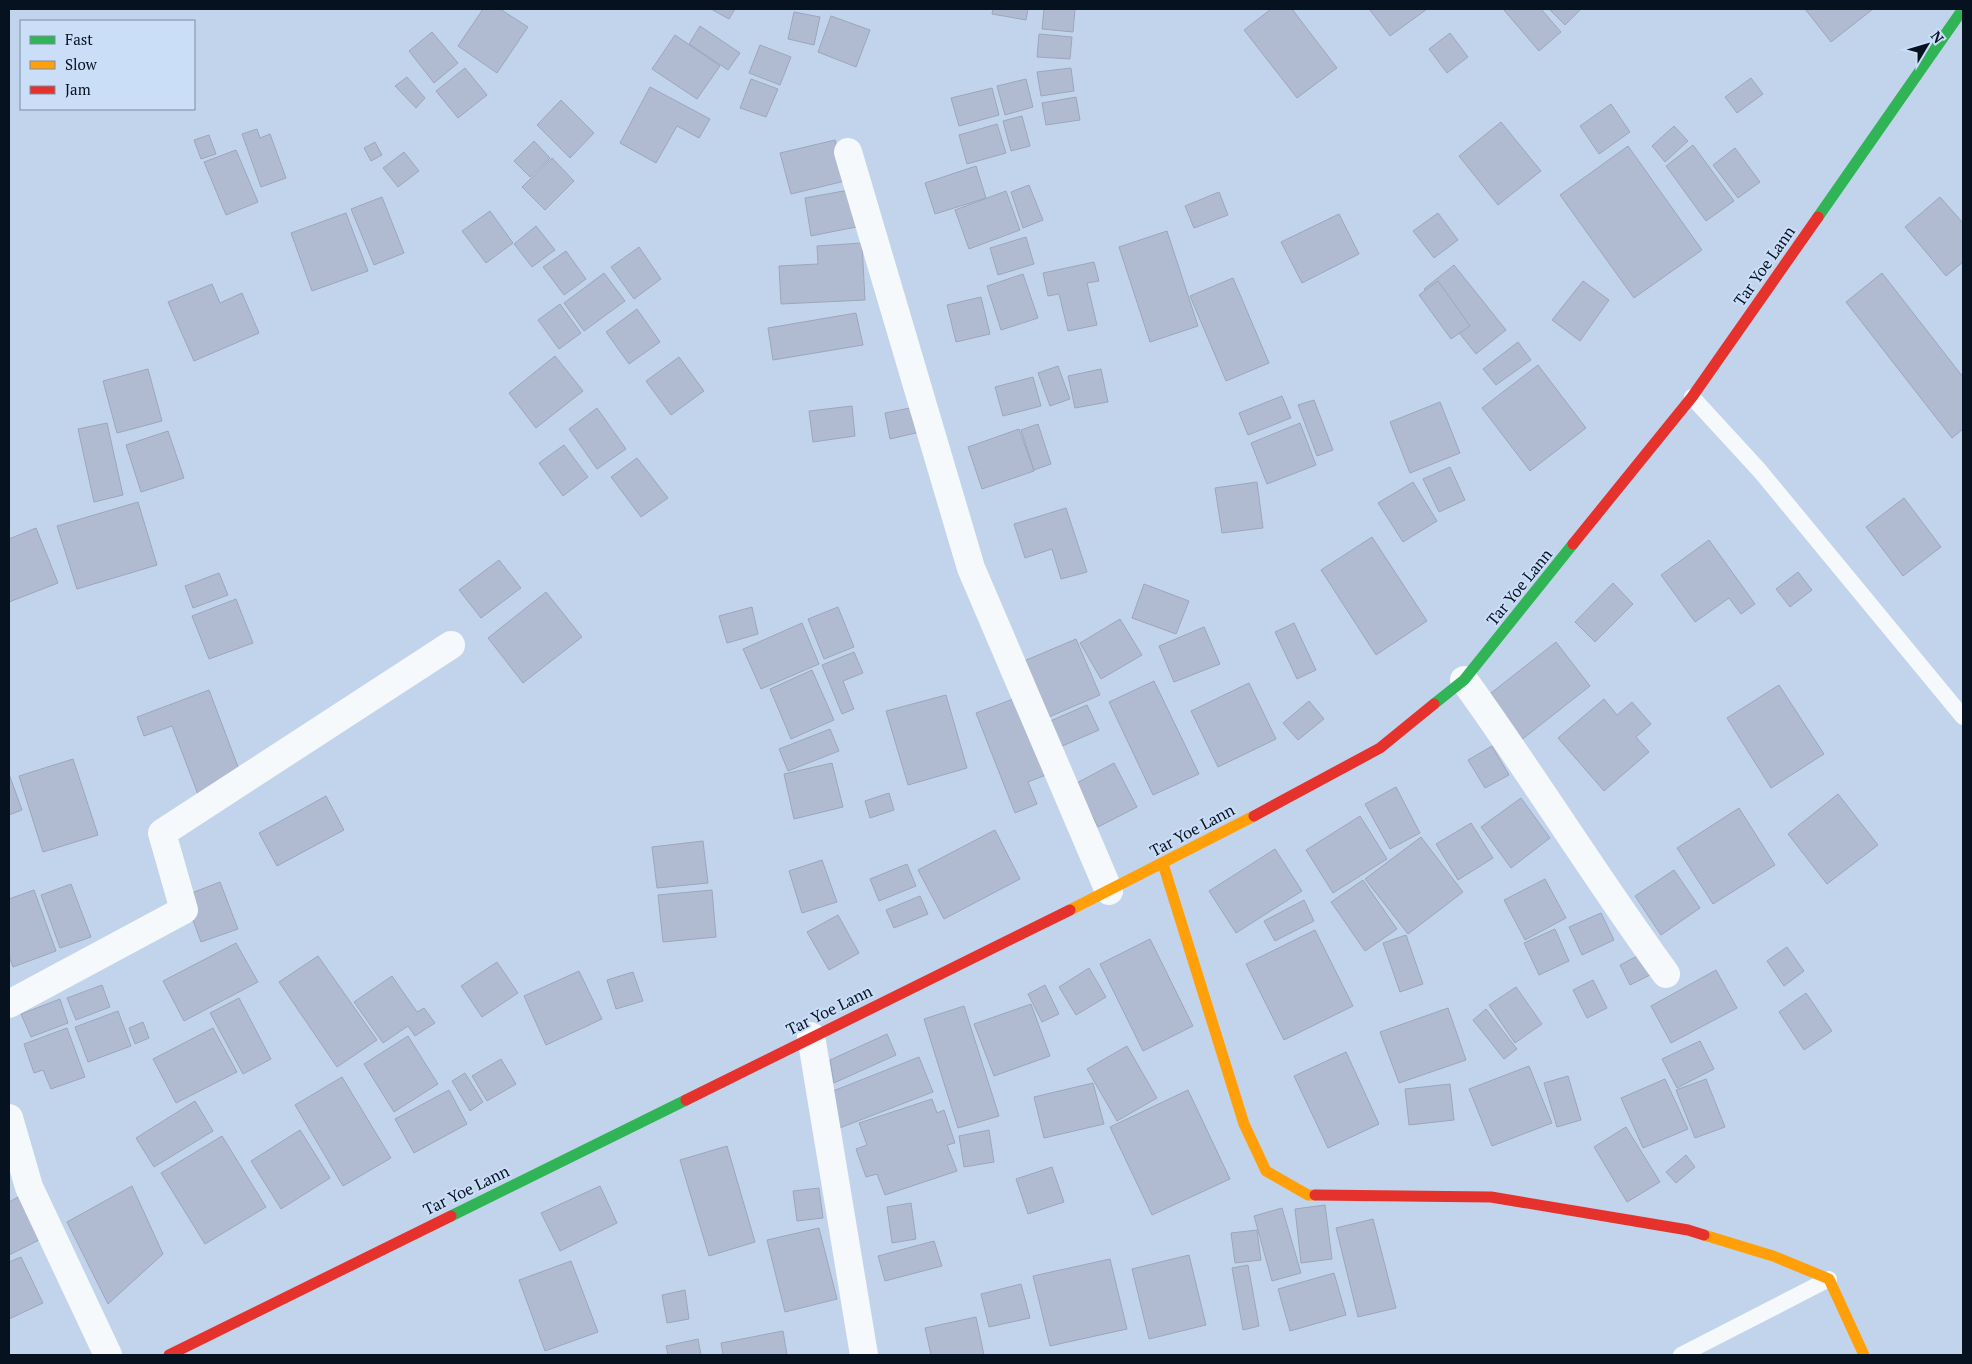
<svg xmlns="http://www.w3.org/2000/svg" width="1972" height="1364" font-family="'PT Serif',serif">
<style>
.building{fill:#b0bbd2;stroke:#9da6ba}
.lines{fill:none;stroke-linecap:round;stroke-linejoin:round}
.lane{stroke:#f6f9fc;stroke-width:16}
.street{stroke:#f6f9fc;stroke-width:28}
.fast{stroke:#30b455;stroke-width:11}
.slow{stroke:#ff9f0a;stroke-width:11}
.jam{stroke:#e5322d;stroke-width:11}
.labels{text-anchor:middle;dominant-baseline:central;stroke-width:4;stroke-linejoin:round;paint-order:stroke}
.street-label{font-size:16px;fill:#071220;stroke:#cadef8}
</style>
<rect width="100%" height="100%" fill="#c2d4ec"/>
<g class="building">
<path d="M483,9h17l28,18 -31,46 -39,-27z"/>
<path d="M711,9h24l-6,10z"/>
<path d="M993,9h35l-2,11 -34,-6z"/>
<path d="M1044,9h31l-2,23 -31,-3z"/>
<path d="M1271,9h21l45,59 -40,30 -53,-68z"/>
<path d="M1369,9h58l-37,27z"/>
<path d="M1503,9h38l20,23 -22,19z"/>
<path d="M1549,9h32l-16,16z"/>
<path d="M1805,9h68l-42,33z"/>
<path d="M794,12l26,5 -6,28 -26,-6z"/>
<path d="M831,16l39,14 -14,37 -38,-15z"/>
<path d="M700,26l40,27 -12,17 -39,-26z"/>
<path d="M432,32l26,31 -24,20 -25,-32z"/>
<path d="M1450,33l18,24 -21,16 -18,-24z"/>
<path d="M1039,34l33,3 -2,22 -33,-2z"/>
<path d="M675,35l45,31 -23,33 -45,-30z"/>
<path d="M760,45l31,12 -11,28 -31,-12z"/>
<path d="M465,68l22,27 -29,23 -22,-27z"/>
<path d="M1071,68l3,23 -33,5 -4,-24z"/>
<path d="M407,77l18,21 -9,10 -21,-22z"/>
<path d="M1751,78l12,16 -26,19 -12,-16z"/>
<path d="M751,79l27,10 -12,28 -26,-9z"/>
<path d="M1026,79l7,28 -28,8 -8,-29z"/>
<path d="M650,87l60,32 -11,19 -22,-12 -21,37 -36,-20z"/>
<path d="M992,88l7,27 -40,11 -8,-28z"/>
<path d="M1076,97l4,23 -34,5 -4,-22z"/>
<path d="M561,100l33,33 -24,25 -33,-33z"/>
<path d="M1611,104l19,28 -31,22 -19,-28z"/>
<path d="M1022,116l8,30 -19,5 -8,-30z"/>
<path d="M1501,122l40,49 -43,34 -39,-49z"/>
<path d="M997,124l9,29 -39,11 -8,-29z"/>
<path d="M1674,126l14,15 -23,21 -13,-16z"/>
<path d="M257,129l3,9 10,-4 16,44 -25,9 -19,-53z"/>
<path d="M209,135l7,19 -15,5 -7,-19z"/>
<path d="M835,140l10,41 -54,13 -11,-41z"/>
<path d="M534,141l16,17 -20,19 -16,-16z"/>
<path d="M375,142l7,13 -11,6 -7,-13z"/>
<path d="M1693,145l41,56 -28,20 -40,-55z"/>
<path d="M1628,146l74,104 -68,48 -74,-103z"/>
<path d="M1735,148l25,34 -22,16 -25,-33z"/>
<path d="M236,150l22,52 -32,13 -22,-53z"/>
<path d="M404,152l15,19 -21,16 -15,-19z"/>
<path d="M552,158l22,23 -29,29 -23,-23z"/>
<path d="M976,166l10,32 -51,16 -10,-31z"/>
<path d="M1029,185l14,35 -20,8 -12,-36z"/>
<path d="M849,190l7,37 -45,9 -6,-38z"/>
<path d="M1006,191l14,39 -51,19 -14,-39z"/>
<path d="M1219,192l9,23 -34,13 -9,-22z"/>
<path d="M382,197l22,56 -30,12 -23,-56z"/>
<path d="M1940,197l23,26v39l-17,14 -41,-49z"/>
<path d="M490,211l23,32 -27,20 -24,-32z"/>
<path d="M346,213l22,58 -56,20 -21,-58z"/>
<path d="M1438,213l20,27 -24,18 -21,-27z"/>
<path d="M1339,214l20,40 -57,29 -21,-41z"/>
<path d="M536,226l19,24 -23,17 -18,-23z"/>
<path d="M1167,231l31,95 -48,16 -31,-95z"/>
<path d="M1026,237l8,27 -36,11 -8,-27z"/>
<path d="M862,243l3,57 -84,4 -2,-38 39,-2 -1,-18z"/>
<path d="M639,247l22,32 -27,20 -23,-32z"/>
<path d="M566,251l20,28 -22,16 -21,-28z"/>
<path d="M1094,262l5,19 -12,2 10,42 -29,6 -9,-37 -11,2 -5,-23z"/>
<path d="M1454,265l52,65 -30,24 -52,-65z"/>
<path d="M604,273l21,28 -41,30 -20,-28z"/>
<path d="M1882,273l81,104v52l-11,9 -106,-136z"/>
<path d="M1023,274l15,44 -37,12 -14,-44z"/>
<path d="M1233,278l36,85 -43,18 -36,-85z"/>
<path d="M1438,281l32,45 -19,13 -32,-44z"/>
<path d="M1583,281l26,19 -29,41 -28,-21z"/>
<path d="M212,284l8,19 22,-10 17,40 -65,28 -26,-59z"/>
<path d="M981,297l9,37 -34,8 -9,-37z"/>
<path d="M560,304l21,29 -22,16 -21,-29z"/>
<path d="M637,309l23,33 -31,22 -23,-32z"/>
<path d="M856,313l7,32 -90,15 -5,-32z"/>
<path d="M1518,342l13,18 -35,25 -13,-16z"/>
<path d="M555,356l28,35 -47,37 -27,-35z"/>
<path d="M679,357l25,34 -33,24 -25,-34z"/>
<path d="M1538,365l48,63 -56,43 -48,-63z"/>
<path d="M1058,366l12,33 -20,7 -12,-33z"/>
<path d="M148,369l14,52 -45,12 -14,-52z"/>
<path d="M1101,369l7,33 -33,6 -7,-32z"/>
<path d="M1033,377l8,29 -38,10 -8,-29z"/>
<path d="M1282,396l9,22 -43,17 -9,-22z"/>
<path d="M1314,400l19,50 -16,6 -19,-51z"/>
<path d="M1440,402l20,51 -50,20 -20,-51z"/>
<path d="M852,406l3,30 -42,6 -4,-31z"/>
<path d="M915,407l5,25 -30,7 -5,-26z"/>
<path d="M597,408l29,41 -29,20 -28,-40z"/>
<path d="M107,423l16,72 -29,7 -16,-73z"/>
<path d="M1300,423l16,42 -49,19 -16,-41z"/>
<path d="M1038,424l13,40 -17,6 -13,-40z"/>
<path d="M1019,429l15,42 -52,18 -14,-42z"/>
<path d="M168,431l16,47 -43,14 -15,-47z"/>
<path d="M564,445l24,32 -25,19 -24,-33z"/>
<path d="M637,458l31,40 -27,19 -30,-40z"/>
<path d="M1450,467l15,33 -26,12 -16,-33z"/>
<path d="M1257,482l6,46 -41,5 -7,-45z"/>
<path d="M1413,482l24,39 -34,21 -25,-39z"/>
<path d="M1904,498l37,49 -38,29 -37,-49z"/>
<path d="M138,502l19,63 -80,24 -20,-63z"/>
<path d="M1066,508l21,64 -26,7 -9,-30 -27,9 -11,-34z"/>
<path d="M36,528l22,55 -49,19v-63z"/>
<path d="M1372,537l55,84 -51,34 -55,-85z"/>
<path d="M1709,540l46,64 -14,10 -12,-16 -34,24 -34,-47z"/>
<path d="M499,560l22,28 -40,30 -22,-28z"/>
<path d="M1798,572l14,18 -22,17 -14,-18z"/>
<path d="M219,573l9,22 -35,13 -8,-22z"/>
<path d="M1613,583l20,21 -38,38 -20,-20z"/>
<path d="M1144,584l45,17 -13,33 -44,-16z"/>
<path d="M546,592l36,45 -59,46 -35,-45z"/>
<path d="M236,599l17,44 -44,16 -17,-43z"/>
<path d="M752,607l6,27 -31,9 -8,-27z"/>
<path d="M838,607l16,40 -30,12 -16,-40z"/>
<path d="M1120,619l22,36 -41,24 -21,-36z"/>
<path d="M802,623l17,41 -58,25 -18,-40z"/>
<path d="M1294,623l22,47 -19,9 -22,-47z"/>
<path d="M1204,627l16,37 -46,18 -15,-36z"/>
<path d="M1076,639l24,56 -51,22 -25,-56z"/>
<path d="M1556,642l34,44 -70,55 -34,-44z"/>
<path d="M854,652l9,21 -20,8 11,28 -12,5 -20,-49z"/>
<path d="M812,670l22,50 -43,19 -21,-50z"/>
<path d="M1154,681l45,93 -46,21 -44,-93z"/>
<path d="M1249,683l27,56 -58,28 -27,-56z"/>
<path d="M1779,685l45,69 -53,34 -44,-70z"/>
<path d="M209,690l34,90 -44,17 -27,-71 -28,10 -7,-19z"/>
<path d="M946,695l21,73 -59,17 -22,-74z"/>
<path d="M1021,696l30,77 -23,9 9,22 -22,9 -39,-100z"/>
<path d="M1604,699l13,16 15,-13 19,22 -15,13 13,15 -45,39 -46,-53z"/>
<path d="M1309,701l15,18 -26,21 -15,-17z"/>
<path d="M1087,705l12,25 -39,17 -12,-25z"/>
<path d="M830,729l9,22 -51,20 -9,-22z"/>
<path d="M1492,746l17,29 -24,13 -17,-28z"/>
<path d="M73,759l25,76 -55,17 -24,-76z"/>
<path d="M832,763l11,44 -49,12 -10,-45z"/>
<path d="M1114,763l23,44 -39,20 -23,-43z"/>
<path d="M9,774l13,36 -13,5z"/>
<path d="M1396,787l24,46 -30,16 -25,-45z"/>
<path d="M889,793l5,17 -24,8 -5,-17z"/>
<path d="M1838,794l40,51 -51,39 -39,-50z"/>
<path d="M326,796l18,34 -67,36 -18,-33z"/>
<path d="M1521,798l29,40 -39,30 -30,-41z"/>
<path d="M1739,808l36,57 -62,39 -36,-56z"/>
<path d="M1360,816l27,43 -54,34 -27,-43z"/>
<path d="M1471,823l22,35 -35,22 -22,-36z"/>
<path d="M995,830l25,49 -76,40 -26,-49z"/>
<path d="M1421,837l42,55 -55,42 -43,-55z"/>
<path d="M703,841l5,42 -51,5 -5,-41z"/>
<path d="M1275,849l27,42 -66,42 -27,-42z"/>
<path d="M822,860l15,42 -35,11 -13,-42z"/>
<path d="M907,864l9,22 -37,15 -9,-22z"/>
<path d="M1674,870l26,38 -39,27 -26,-39z"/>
<path d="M1545,879l21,39 -41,22 -21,-40z"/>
<path d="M1363,880l34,49 -32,22 -34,-49z"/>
<path d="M220,882l18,47 -37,13 -17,-46z"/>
<path d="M71,884l20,53 -31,11 -19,-53z"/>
<path d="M34,890l22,61 -43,16 -4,-11v-57z"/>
<path d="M712,890l4,47 -53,5 -5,-47z"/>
<path d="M920,896l8,18 -34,14 -8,-18z"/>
<path d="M1304,900l10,21 -39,20 -11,-20z"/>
<path d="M1601,913l13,27 -32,15 -13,-28z"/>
<path d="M838,915l21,38 -30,17 -22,-38z"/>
<path d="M1555,929l14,32 -30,14 -15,-32z"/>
<path d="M1315,930l38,76 -69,34 -38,-76z"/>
<path d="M1406,935l17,49 -23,8 -17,-49z"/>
<path d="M1150,939l43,87 -50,25 -43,-87z"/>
<path d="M236,943l22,39 -74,39 -21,-40z"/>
<path d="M1787,947l17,24 -20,15 -17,-25z"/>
<path d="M1643,953l11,20 -24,12 -10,-20z"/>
<path d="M318,956l59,84 -40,27 -58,-85z"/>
<path d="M497,962l21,31 -36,24 -21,-31z"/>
<path d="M1089,968l17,29 -30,18 -17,-28z"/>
<path d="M1716,970l21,38 -66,35 -20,-37z"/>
<path d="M579,971l23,48 -56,26 -22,-49z"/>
<path d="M633,972l10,29 -27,8 -9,-29z"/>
<path d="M392,976l25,36 7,-4 11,15 -20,13 -7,-10 -25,17 -29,-41z"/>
<path d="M1593,980l14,28 -20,10 -14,-28z"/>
<path d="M102,985l8,22 -34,13 -9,-22z"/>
<path d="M1045,985l14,29 -17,8 -14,-28z"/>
<path d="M1516,987l26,37 -27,19 -26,-38z"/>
<path d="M1806,993l26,38 -28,19 -25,-38z"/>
<path d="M239,998l32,61 -28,15 -33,-61z"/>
<path d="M60,999l8,24 -37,14 -10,-23z"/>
<path d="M1031,1004l19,52 -56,20 -20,-52z"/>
<path d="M964,1006l35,110 -41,12 -34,-109z"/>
<path d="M1448,1008l18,52 -67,23 -19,-51z"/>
<path d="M1486,1009l31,40 -13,10 -31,-39z"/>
<path d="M118,1011l13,35 -43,16 -13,-35z"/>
<path d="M143,1022l6,16 -14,6 -6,-16z"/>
<path d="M67,1028l18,49 -34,12 -8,-19 -9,3 -10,-29z"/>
<path d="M213,1028l24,44 -61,31 -23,-44z"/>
<path d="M887,1034l9,21 -62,28 -4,-23z"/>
<path d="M408,1036l30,48 -44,28 -30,-48z"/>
<path d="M1700,1041l14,28 -37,19 -15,-29z"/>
<path d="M1127,1046l30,52 -40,23 -30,-52z"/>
<path d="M1346,1052l33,72 -51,24 -34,-72z"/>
<path d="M919,1057l14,35 -96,37 -14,-34z"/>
<path d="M501,1059l15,25 -29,17 -15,-25z"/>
<path d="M1529,1066l23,57 -60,23 -23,-57z"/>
<path d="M465,1073l18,29 -13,9 -18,-30z"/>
<path d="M1568,1076l13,44 -24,7 -13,-44z"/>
<path d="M342,1077l49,81 -48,28 -48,-81z"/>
<path d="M1665,1079l23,50 -45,19 -22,-50z"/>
<path d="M1706,1079l19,48 -30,11 -19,-48z"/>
<path d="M1093,1083l11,41 -60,14 -10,-41z"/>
<path d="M1450,1084l4,36 -45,5 -4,-36z"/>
<path d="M449,1090l18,34 -53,29 -19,-34z"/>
<path d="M1188,1090l42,89 -78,36 -42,-88z"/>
<path d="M932,1099l5,14 7,-3 11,33 -8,2 10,26 -72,24 -8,-21 -11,3 -10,-28 11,-4 -8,-22z"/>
<path d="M195,1101l18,30 -59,36 -18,-29z"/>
<path d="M1626,1127l34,55 -33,20 -33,-55z"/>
<path d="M300,1130l30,48 -49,31 -30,-48z"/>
<path d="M989,1130l5,32 -30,5 -5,-31z"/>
<path d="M222,1136l44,71 -61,37 -44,-71z"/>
<path d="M727,1146l28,96 -46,14 -29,-96z"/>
<path d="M1686,1155l9,12 -19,16 -10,-11z"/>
<path d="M1052,1167l12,35 -36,12 -12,-35z"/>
<path d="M132,1186l31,68 -55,50 -41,-82z"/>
<path d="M600,1186l17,37 -57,28 -19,-38z"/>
<path d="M819,1188l4,30 -26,3 -4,-30z"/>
<path d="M26,1193l21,43 -38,19v-53z"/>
<path d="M911,1203l5,36 -24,4 -5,-36z"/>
<path d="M1325,1205l7,54 -31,4 -6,-54z"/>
<path d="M1282,1208l19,65 -29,8 -18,-65z"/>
<path d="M1373,1219l23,89 -38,9 -22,-89z"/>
<path d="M819,1228l18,71 -52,13 -18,-72z"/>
<path d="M1257,1230l4,30 -26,3 -4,-30z"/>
<path d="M934,1241l8,25 -57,15 -7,-25z"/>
<path d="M1189,1255l17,70 -57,14 -17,-70z"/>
<path d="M21,1257l22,46 -34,16v-57z"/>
<path d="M1110,1259l17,70 -77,17 -17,-70z"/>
<path d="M571,1261l27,71 -53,19 -26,-71z"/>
<path d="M1248,1265l11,61 -16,4 -11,-62z"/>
<path d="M1334,1273l12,42 -56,16 -12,-42z"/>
<path d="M1021,1284l9,34 -41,9 -8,-33z"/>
<path d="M685,1290l4,29 -22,4 -5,-28z"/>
<path d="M976,1317l8,38h-53l-6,-27z"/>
<path d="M783,1331l4,24h-64l-2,-12z"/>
<path d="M698,1339l3,16h-33l-2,-9z"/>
</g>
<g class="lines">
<g class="lane">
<path d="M1692,397l68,74 203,246"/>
<path d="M1681,1355l148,-76"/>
</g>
<g class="street">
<path d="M848,152l123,416 138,323"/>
<path d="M1464,680c70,97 132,198 202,294"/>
<path d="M9,1004l175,-94 -22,-77 289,-188"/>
<path d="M811,1036l53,319"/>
<path d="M9,1118l20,69 79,168"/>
</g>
<g class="fast">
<path d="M1818,217l145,-208"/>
<path d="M1434,704l30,-24 109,-136"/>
<path d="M451,1216l235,-116"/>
</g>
<g class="slow">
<path d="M1163,864l81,260 22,47 42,24h7"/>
<path d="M1070,910l184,-94"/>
<path d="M1704,1235l69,21 56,23 35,76"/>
</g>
<g class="jam">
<path d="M1573,544l119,-147 126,-180"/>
<path d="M1254,816l126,-68 54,-44"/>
<path d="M686,1100l384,-190"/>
<path d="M1315,1195l176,2 197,33 16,5"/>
<path d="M169,1355l282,-139"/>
</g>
</g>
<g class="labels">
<g class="street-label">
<text transform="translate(1764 266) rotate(-55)">Tar Yoe Lann</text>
<text transform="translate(1519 587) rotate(-51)">Tar Yoe Lann</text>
<text transform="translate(1192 830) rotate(-28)">Tar Yoe Lann</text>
<text transform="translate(829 1010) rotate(-26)">Tar Yoe Lann</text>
<text transform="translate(466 1190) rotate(-26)">Tar Yoe Lann</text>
</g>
</g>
<rect width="1972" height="1364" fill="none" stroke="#071220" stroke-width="20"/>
<rect x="20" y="20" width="175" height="90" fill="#cadef8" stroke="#7c8ca2"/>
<rect x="30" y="36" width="25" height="8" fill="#30b455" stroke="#7c8ca2"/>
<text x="65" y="45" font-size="15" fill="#071220">Fast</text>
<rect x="30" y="61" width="25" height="8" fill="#ff9f0a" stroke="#7c8ca2"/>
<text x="65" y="70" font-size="15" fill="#071220">Slow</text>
<rect x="30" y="86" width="25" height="8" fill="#e5322d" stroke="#7c8ca2"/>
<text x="65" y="95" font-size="15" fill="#071220">Jam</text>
<g transform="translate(1927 45) rotate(52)" stroke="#cadef8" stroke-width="4" paint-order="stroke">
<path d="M0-4L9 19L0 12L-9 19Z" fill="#071220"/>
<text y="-8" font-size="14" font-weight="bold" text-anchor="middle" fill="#071220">N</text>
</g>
</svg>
